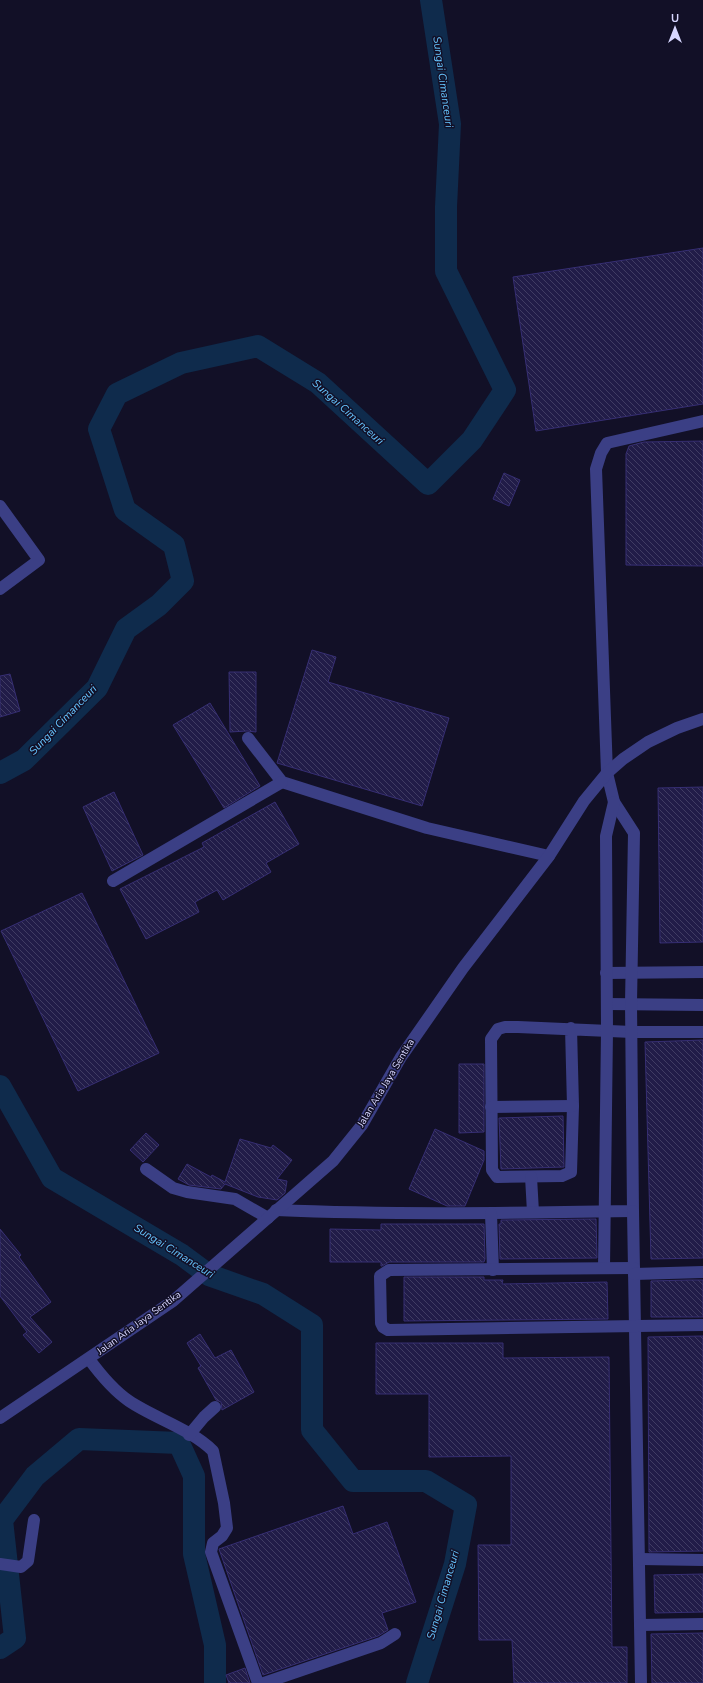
<svg xmlns="http://www.w3.org/2000/svg" width="703" height="1683" font-family="'Nunito Sans',sans-serif">
<style>
.lines{fill:none;stroke-linecap:round;stroke-linejoin:round}
.river{stroke:#0f2b4c;stroke-width:22}
.building{fill:url(#building-back-hatch);stroke:#362e73}
.minor{stroke:#3b3f85;stroke-width:12}
.labels{text-anchor:middle;dominant-baseline:central;stroke-width:3;stroke-linejoin:round;paint-order:stroke}
.street-label{font-size:10px;fill:#d7d6ff;stroke:#121027}
.water-label{font-size:11px;font-style:italic;fill:#65c4fe;stroke:#121027}
</style>
<defs>
<pattern id="building-back-hatch" width="6" height="6" patternUnits="userSpaceOnUse"><rect width="6" height="6" fill="#211c48"/><path d="M-1 5l2 2M0 0l6 6M5-1l2 2" fill="none" stroke="#403c63"/></pattern>
</defs>
<rect width="100%" height="100%" fill="#121027"/>
<g class="lines">
<g class="river">
<path d="M0,773l24,-13 73,-72 29,-59 33,-24 24,-24 -9,-36 -49,-35 -26,-81 18,-35 64,-31 77,-17 60,37 110,101 44,-44 33,-50 -59,-119v-64l4,-83 -19,-124"/>
<path d="M0,1086l52,92 130,77 27,20 54,19 49,31v105l41,51h73l40,24 -11,59 -38,119"/>
<path d="M0,1648l15,-10 -13,-118 33,-44 44,-37 100,4 15,33v78l21,91v38"/>
</g>
</g>
<g class="building">
<path d="M703,248v156l-167,27 -23,-154z"/>
<path d="M703,441v125l-77,-1v-111l3,-8 15,-4z"/>
<path d="M504,473l16,7 -11,26 -16,-7z"/>
<path d="M312,650l24,7 -8,25 121,36 -27,88 -145,-43z"/>
<path d="M229,672h27v60l-9,-1 -17,1z"/>
<path d="M10,674l10,37 -20,6v-41z"/>
<path d="M210,703l50,83 -36,22 -51,-83z"/>
<path d="M703,787v155l-43,1 -2,-155z"/>
<path d="M114,792l29,63 -31,16 -29,-64z"/>
<path d="M275,802l24,42 -33,19 5,9 -48,28 -6,-10 -22,12 4,10 -53,27 -26,-50 84,-42 -2,-4z"/>
<path d="M82,893l77,160 -81,38 -77,-160z"/>
<path d="M703,1040v218l-52,1 -6,-217z"/>
<path d="M459,1064h25v68l-25,1z"/>
<path d="M563,1116l1,51 -63,2 -2,-51z"/>
<path d="M435,1129l49,22v9l-19,46h-18l-38,-17z"/>
<path d="M146,1133l13,12 -16,17 -13,-12z"/>
<path d="M240,1139l31,9 2,-3 19,15 -15,19 10,2 -2,12 -8,7 -19,-3 -33,-13 -4,5 -32,-4 -11,-6 9,-15 24,13 1,-2 13,7z"/>
<path d="M596,1219l1,39 -97,1 -1,-35h2v-4z"/>
<path d="M381,1224h103l1,35 -1,3h-95l-7,4h-1v-4h-51v-33l51,1z"/>
<path d="M0,1229l21,26 -2,2 32,45 -21,15 22,25 -13,11 -16,-18 4,-3 -27,-36z"/>
<path d="M404,1277h80v3h19l-1,4 105,-2 1,37 -204,2z"/>
<path d="M689,1280h14v37h-52v-36z"/>
<path d="M200,1334l15,24 16,-8 23,42 -32,18 -1,-8 -5,-2 -18,-32 3,-2 -14,-23z"/>
<path d="M703,1336v215l-54,1 -1,-215z"/>
<path d="M376,1343h127v15l106,-1 3,290h15v36h-113l-2,-43h-33l-1,-95h33v-89l-82,1v-63h-53z"/>
<path d="M343,1506l10,28 34,-12 29,80 -34,11 6,17 -10,6 -115,39 -44,-126z"/>
<path d="M703,1574v38l-48,1 -1,-38z"/>
<path d="M703,1633v50h-51l-1,-49z"/>
<path d="M245,1668l5,15h-21l-3,-8z"/>
</g>
<g class="lines">
<g class="minor">
<path d="M0,506l39,54 -39,29"/>
<path d="M248,738l34,44 145,46 122,28"/>
<path d="M113,881l169,-99"/>
<path d="M606,973l97,-1"/>
<path d="M607,1004l96,1"/>
<path d="M571,1028l2,78 -2,66 -9,4 -65,1 -5,-7 -1,-131 7,-10 7,-2h13l114,5h71"/>
<path d="M491,1107l82,-1"/>
<path d="M146,1169l27,19 14,4 48,7 33,19"/>
<path d="M531,1177l2,35"/>
<path d="M276,1210c119,5 238,3 357,1l-2,-208 3,-170 -20,-31 -7,-29 -11,-304 5,-16 6,-10 96,-22"/>
<path d="M633,1211l8,472"/>
<path d="M491,1214l2,56"/>
<path d="M604,1268l3,-237 -1,-195 8,-34"/>
<path d="M634,1268l-245,2 -9,6 1,47 2,4 5,3 315,-5"/>
<path d="M634,1274l69,-2"/>
<path d="M89,1359c11,15 24,31 40,42 25,17 62,28 84,50l11,52 3,25 -5,8 -9,7 -2,9 47,131"/>
<path d="M0,1418l173,-117 160,-140 29,-36 39,-68 62,-89 86,-112 35,-55 23,-28 16,-14 25,-17 29,-14 26,-9"/>
<path d="M189,1435l15,-18 11,-10"/>
<path d="M640,1559l63,1"/>
<path d="M0,1564l21,3 7,-6 6,-41"/>
<path d="M640,1625l63,-1"/>
<path d="M264,1683l117,-40 14,-9"/>
</g>
</g>
<g class="labels">
<g class="street-label">
<text transform="translate(386 1083) rotate(-59)">Jalan Aria Jaya Sentika</text>
<text transform="translate(139 1323) rotate(-36)">Jalan Aria Jaya Sentika</text>
</g>
<g class="water-label">
<text transform="translate(443 82) rotate(82)">Sungai Cimanceuri</text>
<text transform="translate(348 412) rotate(42)">Sungai Cimanceuri</text>
<text transform="translate(63 720) rotate(-46)">Sungai Cimanceuri</text>
<text transform="translate(174 1251) rotate(32)">Sungai Cimanceuri</text>
<text transform="translate(443 1595) rotate(-74)">Sungai Cimanceuri</text>
</g>
</g>
<g transform="translate(675 28)" stroke="#121027" stroke-width="3" paint-order="stroke">
<path d="M0-3L7 15L0 10L-7 15Z" fill="#d7d6ff"/>
<text y="-6" font-size="11" font-weight="bold" text-anchor="middle" fill="#d7d6ff">U</text>
</g>
</svg>
